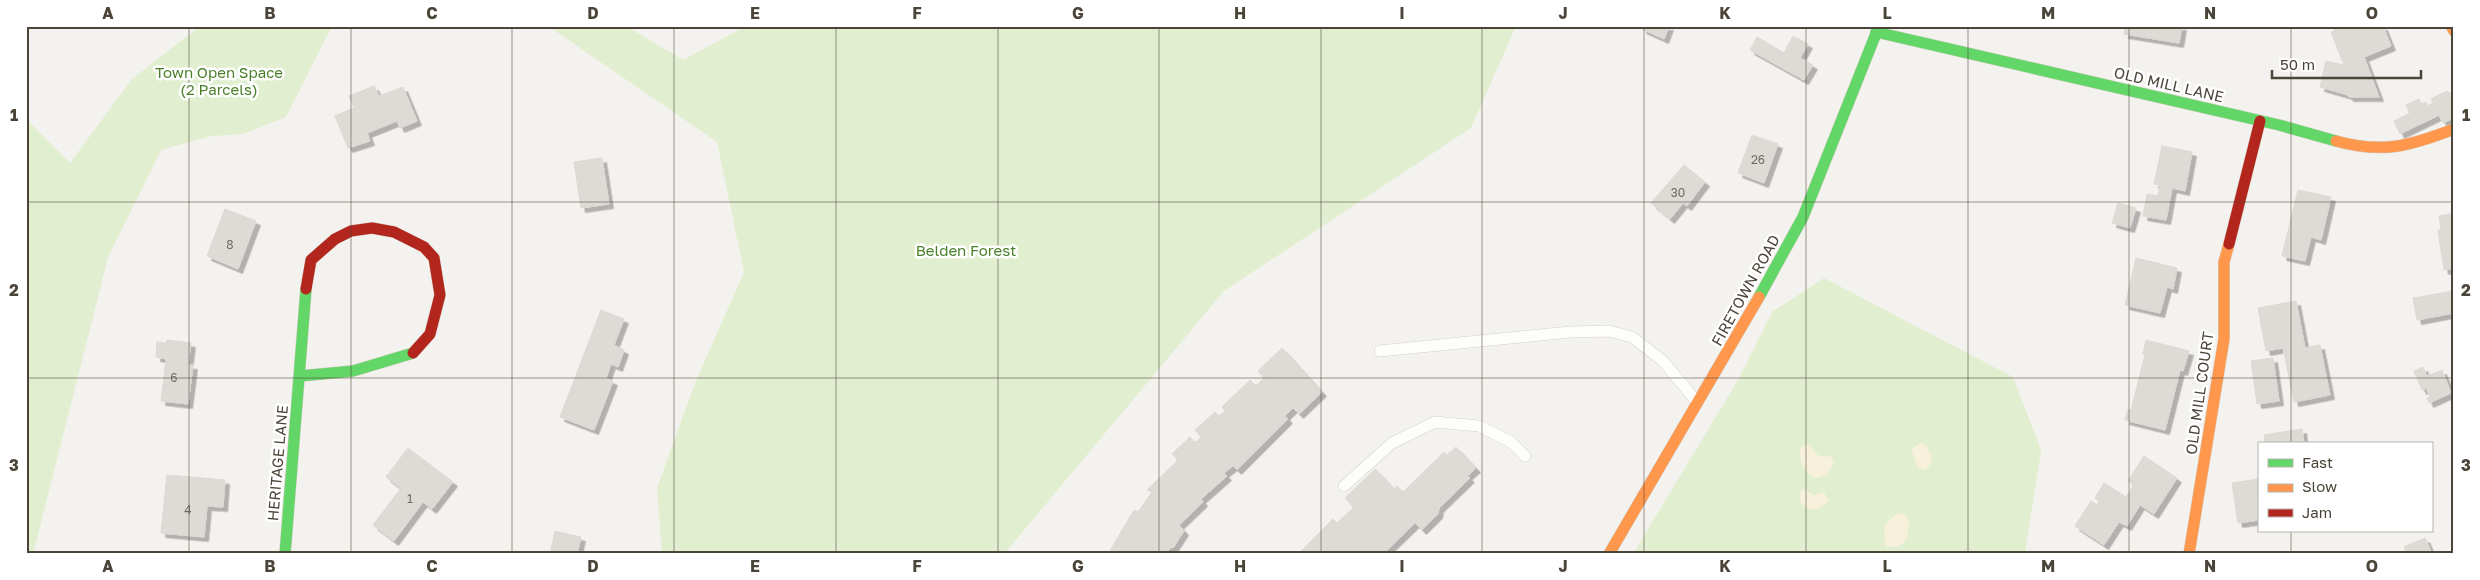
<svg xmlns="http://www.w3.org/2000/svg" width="2480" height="580" font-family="'Golos Text',sans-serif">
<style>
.green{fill:#e1eecf}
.sand{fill:#f7f0da}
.building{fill:#dedbd6;stroke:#dcd9d4;filter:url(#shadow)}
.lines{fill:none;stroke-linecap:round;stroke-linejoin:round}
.lane-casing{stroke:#d2d0cb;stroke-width:12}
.fast-casing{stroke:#d3cfc5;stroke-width:12}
.slow-casing{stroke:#d3cfc5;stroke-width:12}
.jam-casing{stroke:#d3cfc5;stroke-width:12}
.lane{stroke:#fdfdfc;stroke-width:11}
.fast{stroke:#63d668;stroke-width:11}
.slow{stroke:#ff974d;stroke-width:11}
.jam{stroke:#b3261e;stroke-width:11}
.grid{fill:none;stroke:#4b4439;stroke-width:1;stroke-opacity:0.55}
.labels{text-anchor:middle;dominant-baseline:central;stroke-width:5;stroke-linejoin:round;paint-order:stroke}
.number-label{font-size:12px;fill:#706a61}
.park-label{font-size:15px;fill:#4a7f2a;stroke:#fff}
.street-label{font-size:15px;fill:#4b4439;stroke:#fff}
.neatline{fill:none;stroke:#4b4439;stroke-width:2}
.grid-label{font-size:16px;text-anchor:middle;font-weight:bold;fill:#4b4439}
</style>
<defs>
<filter id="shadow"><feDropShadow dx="4.5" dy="4.5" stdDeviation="0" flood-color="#0004"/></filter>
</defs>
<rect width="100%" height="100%" fill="#f4f2ee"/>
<g class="green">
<path d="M200,26h132l-46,91 -43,17 -31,2 -51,14 -53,107 -74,294 -8,1v-433l44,44 62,-84z"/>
<path d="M548,26h78l57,34 63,-34h770l-45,102 -247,163 -220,263h-342l-5,-66 38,-105 49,-111 -27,-130z"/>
<path d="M1824,278l189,99 28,73 -16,104h-392l105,-174 34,-68z"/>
</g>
<g class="sand">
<path d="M1920,443l6,2 6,13 -3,9 -6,3 -6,-4 -6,-17z"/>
<path d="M1807,444c13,9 6,14 24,12l3,6c-4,10 -8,15 -20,16 -10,-7 -17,-19 -13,-31z"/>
<path d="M1804,489l10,6 10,-3 5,9 -14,9c-11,-2 -16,-5 -15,-17z"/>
<path d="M1903,513l6,7c0,15 -3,31 -23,26 -4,-17 -2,-29 17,-33z"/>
</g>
<g class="building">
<path d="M1643,26h26l-5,13 -22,-10z"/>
<path d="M2125,26h57l-3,17 -55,-9z"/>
<path d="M2333,26h50l8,20 -27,11 15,40h-30l-1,-2 -28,-8 6,-26 18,4 -13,-33 4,-1z"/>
<path d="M1793,36l15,8 -8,14 13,7 -9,15 -54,-30 7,-13 27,16z"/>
<path d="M374,86l5,10 24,-9 14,34 -17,7 -3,-7 -30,12 3,8 -22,7 -13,-32 19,-8 -5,-12z"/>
<path d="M2447,91l7,5v22l-11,5 -4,-8 -39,19 -6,-13 16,-8 -4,-8 13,-6 2,5 5,-2 2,4 5,-3 -2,-4z"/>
<path d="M1752,135l26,9 -14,39 -26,-10z"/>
<path d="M2162,146l30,6 -7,39 -13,-3 -6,32 -23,-4 4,-22 11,2 2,-11 -6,-1z"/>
<path d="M602,158l7,46 -28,4 -7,-46z"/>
<path d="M1684,165l21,17 -18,24 -4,-3 -13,16 -19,-16z"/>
<path d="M2298,190l33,7 -10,43 -10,-3 -6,24 -23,-5z"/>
<path d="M2118,203l18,5 -6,20 -18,-5z"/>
<path d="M225,209l31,12 -18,48 -31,-13z"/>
<path d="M2449,214h5v54l-10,2 -6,-40h3l-2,-14z"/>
<path d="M2136,258l41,10 -4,21 -6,-2 -7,26 -35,-8z"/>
<path d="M2454,291v22l-37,7 -4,-22z"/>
<path d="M2296,301l9,47 15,-3 10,50 -36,7 -11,-54 -17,3 -8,-43z"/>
<path d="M601,310l23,9 -10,26 10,5 -6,17 -7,-3 -5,14 7,3 -19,49 -34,-13z"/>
<path d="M167,340l24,3 -3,22h5l-5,39 -27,-3 5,-42 -10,-2 1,-15 9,1z"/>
<path d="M2146,340l43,11 -6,20 -3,-1 -15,60 -40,-10 3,-11 3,1 14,-55 -2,-1z"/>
<path d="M1282,348l40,44 -23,22 -6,-6 -8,8 3,3 -51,51 -4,-4 -9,7 3,3 -26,23 2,3 -24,23 5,6 -11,17 -2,-1 -5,7h-58l26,-44 4,2 14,-20 -5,-2 31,-30 -6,-6 18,-17 5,6 6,-6 -6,-7 20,-18 4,4 6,-5 -3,-4 28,-27 6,6 8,-8 -6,-7z"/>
<path d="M2273,358l6,43 -22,3 -6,-43z"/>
<path d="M2423,367l4,9 15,-6 9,23 -22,10 -2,-5 3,-1 -4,-9 -4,2 -8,-19z"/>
<path d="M2302,429l2,15h-39l-1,-9z"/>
<path d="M1456,447l20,21 -9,8 3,2 -31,30 -1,6 -16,16 -7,-7 -32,31h-79l-3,-3 32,-32 4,4 17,-16 -9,-9 30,-29 19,20 3,-3 6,6 41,-40 3,3z"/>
<path d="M408,448l45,34 -21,27 -9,-7 -29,39 -21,-16 28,-37 -15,-11z"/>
<path d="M2144,456l33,22 -23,36 -14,-9 -13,21 -8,-4 -15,23 -29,-19 16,-25 6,4 2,-4 -4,-3 9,-15 22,14 8,-12 -6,-4z"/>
<path d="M167,475l58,5 -2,27 -16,-1 -3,31 -43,-4z"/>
<path d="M2258,479l1,41 -21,3 -6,-40z"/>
<path d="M555,531l26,6 -4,17h-27z"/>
<path d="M2425,538l7,16h-25l-3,-7z"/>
</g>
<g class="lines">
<g class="lane-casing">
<g id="lane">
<path d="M1380,351l190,-19 39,-1 23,6 31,24 34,41"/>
<path d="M1344,486l48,-43 43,-21 44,4 32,16 14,14"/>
</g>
</g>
<g class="fast-casing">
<g id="fast">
<path d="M1876,32l403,93 57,16"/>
<path d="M1759,297l44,-80 76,-191"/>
<path d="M300,376l53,-5 60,-18"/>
<path d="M285,554l21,-265"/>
</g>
</g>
<g class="slow-casing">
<g id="slow">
<path d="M2451,26l3,5"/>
<path d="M2336,141c47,13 74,5 118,-12"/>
<path d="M1609,554l150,-257"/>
<path d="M2189,554l35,-215v-77l5,-18"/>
</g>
</g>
<g class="jam-casing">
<g id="jam">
<path d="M2229,244l31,-123"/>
<path d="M306,289l5,-29 24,-21 16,-8 21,-3 22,4 30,15 10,11 6,37 -10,39 -17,19"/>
</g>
</g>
<use href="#lane" class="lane"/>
<use href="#fast" class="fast"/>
<use href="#slow" class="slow"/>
<use href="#jam" class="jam"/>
</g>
<path class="grid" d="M189,26v528M351,26v528M512,26v528M674,26v528M836,26v528M998,26v528M1159,26v528M1321,26v528M1482,26v528M1644,26v528M1806,26v528M1968,26v528M2129,26v528M2291,26v418M26,202h2428M26,378h2428M2291,531v23"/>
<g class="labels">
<g class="number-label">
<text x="1758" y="159">26</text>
<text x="1678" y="192">30</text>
<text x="230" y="244">8</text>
<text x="174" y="377">6</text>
<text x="410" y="498">1</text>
<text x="188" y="509">4</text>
</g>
<g class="park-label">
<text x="219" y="72">Town Open Space<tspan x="219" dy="17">(2 Parcels)</tspan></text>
<text x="966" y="250">Belden Forest</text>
</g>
<g class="street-label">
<text transform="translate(2169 84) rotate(13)">OLD MILL LANE</text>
<text transform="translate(1745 290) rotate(-61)">FIRETOWN ROAD</text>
<text transform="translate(2199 393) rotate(-82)">OLD MILL COURT</text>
<text transform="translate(277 463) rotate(-85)">HERITAGE LANE</text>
</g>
</g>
<rect width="2480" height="580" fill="none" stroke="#ffffff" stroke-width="55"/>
<rect x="2258" y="442" width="175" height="90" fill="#ffffff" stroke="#b7b4b0"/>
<rect x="2268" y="459" width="25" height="8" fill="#63d668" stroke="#b7b4b0"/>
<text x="2302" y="468" font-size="15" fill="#4b4439">Fast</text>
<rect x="2268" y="484" width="25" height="8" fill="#ff974d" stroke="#b7b4b0"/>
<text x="2302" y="492" font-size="15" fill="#4b4439">Slow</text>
<rect x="2268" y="509" width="25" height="8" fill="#b3261e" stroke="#b7b4b0"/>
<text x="2302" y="518" font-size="15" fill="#4b4439">Jam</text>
<path d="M2272 70v8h149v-8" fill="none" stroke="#4b4439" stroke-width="2.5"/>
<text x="2280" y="70" font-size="15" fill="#4b4439" stroke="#ffffff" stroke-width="4" paint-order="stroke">50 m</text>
<rect x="28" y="28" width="2424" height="524" class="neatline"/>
<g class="grid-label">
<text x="108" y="19">A</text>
<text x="270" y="19">B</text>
<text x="432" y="19">C</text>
<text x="593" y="19">D</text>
<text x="755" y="19">E</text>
<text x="917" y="19">F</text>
<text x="1078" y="19">G</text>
<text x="1240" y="19">H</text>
<text x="1402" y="19">I</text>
<text x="1563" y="19">J</text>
<text x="1725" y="19">K</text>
<text x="1887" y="19">L</text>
<text x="2048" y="19">M</text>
<text x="2210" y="19">N</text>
<text x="2372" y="19">O</text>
<text x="14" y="121">1</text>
<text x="2466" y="121">1</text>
<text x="14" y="296">2</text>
<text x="2466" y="296">2</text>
<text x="14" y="471">3</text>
<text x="2466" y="471">3</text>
<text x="108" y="572">A</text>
<text x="270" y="572">B</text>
<text x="432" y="572">C</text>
<text x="593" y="572">D</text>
<text x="755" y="572">E</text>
<text x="917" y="572">F</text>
<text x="1078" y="572">G</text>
<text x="1240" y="572">H</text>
<text x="1402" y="572">I</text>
<text x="1563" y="572">J</text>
<text x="1725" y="572">K</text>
<text x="1887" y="572">L</text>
<text x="2048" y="572">M</text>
<text x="2210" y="572">N</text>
<text x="2372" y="572">O</text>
</g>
</svg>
